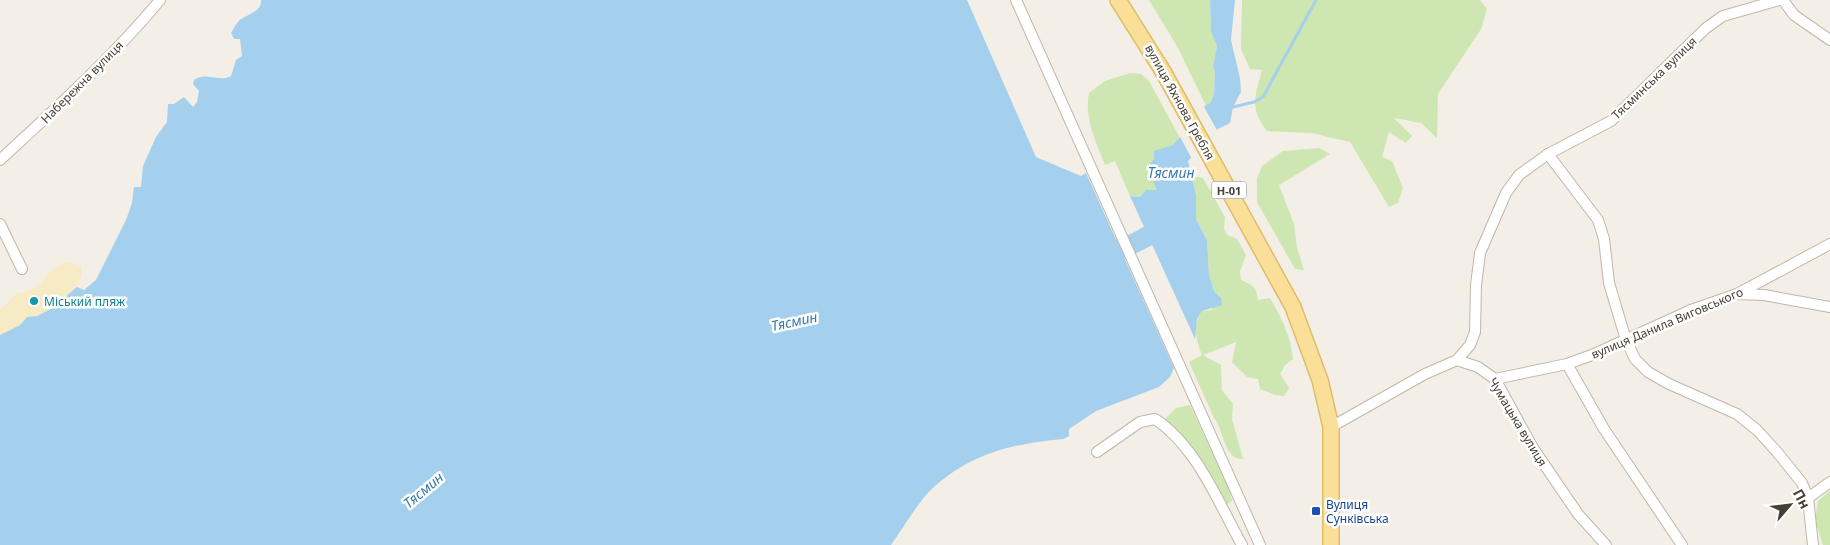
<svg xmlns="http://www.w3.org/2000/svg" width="1830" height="545" font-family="'Noto Sans',sans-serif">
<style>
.green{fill:#cee6b1}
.sand{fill:#f6ebc4}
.water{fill:#a5d0ed}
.pier{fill:#f3efe7}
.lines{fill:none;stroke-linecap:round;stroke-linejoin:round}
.stream{stroke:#a5d0ed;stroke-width:3}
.river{stroke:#a5d0ed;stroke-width:20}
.street-casing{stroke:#beb7aa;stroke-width:12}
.primary-casing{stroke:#dfbc68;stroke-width:18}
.street{stroke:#fff;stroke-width:10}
.primary{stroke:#fadf98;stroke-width:15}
.culture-dot{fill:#0f9aa8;stroke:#fff;stroke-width:2}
.transit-dot{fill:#1a4fb4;stroke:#fff;stroke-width:2}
.labels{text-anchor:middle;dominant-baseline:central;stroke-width:5;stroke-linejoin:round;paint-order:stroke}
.shield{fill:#fff;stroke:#7d7972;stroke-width:1}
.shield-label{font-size:11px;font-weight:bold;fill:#454036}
.street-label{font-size:12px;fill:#454036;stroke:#fff}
.culture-label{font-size:12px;fill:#0d838f;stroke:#fff;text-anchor:start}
.transit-label{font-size:12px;fill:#164399;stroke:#fff;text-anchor:start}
.water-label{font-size:14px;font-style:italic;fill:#3379ad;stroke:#fff}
</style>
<rect width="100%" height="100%" fill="#f3efe7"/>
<g class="green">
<path d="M1149,0h61l1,32 6,14 -4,20 2,6 -1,23 -4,8 -4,3 -28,-58z"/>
<path d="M1242,0h238l7,9 -6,20 -43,65 -1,44 -16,-15 -27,-5 18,18 -6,7 -17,-11 -7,25 10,4 11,27 -5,15 -9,4 -39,-65 -39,-9 -44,-2c-18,-23 -12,-34 -5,-61l-12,-1 -9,-20z"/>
<path d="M1130,73l11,1 8,7 31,57 -7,8 -10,3 -6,41 -17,7 -10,-1 -15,-35 -10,4c-9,-23 -21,-48 -16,-72l16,-12z"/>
<path d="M1319,148l11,6 -51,31 15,39 3,24 7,22 -9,-1 -38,-67v-23l5,-13 21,-15z"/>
<path d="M1191,176l12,2 22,39 -1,12 3,6 10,4 9,16 -6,16 1,9c12,5 16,8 17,20l12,-2c11,19 21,38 23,61l-8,6 -5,9 9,14 -5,8 -9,-1 -15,-6 -2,-10 -11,-2 -15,-15 4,-20 -33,13 18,10 1,25 11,14 -1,15 11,40c-20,0 -18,-27 -29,-41l-25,-56 13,-7c-6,-15 -10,-29 0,-44l9,-1 10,-12 -7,-7 -5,-16 -2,-35 -11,-21v-24z"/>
<path d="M1190,405l39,84 3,12 -6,4 -42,-68 -19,-18 11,-11z"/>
<path d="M1830,491v54h-7l-8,-25 3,-19z"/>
</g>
<path class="sand" d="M68,262l13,4 1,9 -5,12 -26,22 -14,7 -10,1 -7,8 -20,10v-25l17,-17c29,-2 26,-25 51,-31z"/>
<g class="water">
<path d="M261,0h706l69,157 45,19 5,-3 88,195 -4,9 -11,10 -63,24 -27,18v7l-6,3c-50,5 -89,13 -128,47 -16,14 -31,41 -44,59h-891v-210l20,-10 7,-8 10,-1 14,-7 26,-22 7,3 12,-10 30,-60 6,-17 2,-16h7l2,-21 13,-29 11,-15 1,-18h6l10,-7 9,10 4,-5 2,-11 -6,-7 1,-4c12,-9 26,3 37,-4l5,-16 6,-4 -2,-17h-6l-3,-6c3,-5 6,-11 10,-14 8,-5 21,-8 20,-19z"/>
<path d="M1210,0h25l-4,40 9,38 1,14 -8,15 -3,16 -12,6 -30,32 8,34v24l11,21 2,35 5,16 7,7 1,7 -20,6 -5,8 -2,20 -65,-143 10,1 6,-7h11l-10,-22 7,-9v-8l19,-6 30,-32 -1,-5 8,-5 4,-8 1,-23 -2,-6 4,-20 -6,-14z"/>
</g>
<path class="pier" d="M1203,105l15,27 -26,27 -13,-24 22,-22 -1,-5z"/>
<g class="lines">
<path class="stream" d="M1229,108l25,-6 9,-5 53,-97"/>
<path class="river" d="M1105,253c22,-5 48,-17 65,-33"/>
<g class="street-casing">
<g id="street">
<path d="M1016,0l244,545"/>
<path d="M1783,0l11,15 36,25"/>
<path d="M1548,154l50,66 6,19 5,44 17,57 9,19 13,13 21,12 68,30 20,16 20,22 25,31 6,15 5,47"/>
<path d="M0,160c55,-51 112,-102 160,-160"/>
<path d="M0,224l22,45"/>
<path d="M1737,294l27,1 66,12"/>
<path d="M1457,360l21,7 17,12 38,69 45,66 28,31"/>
<path d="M1567,364l37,65 78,116"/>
<path d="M1495,379l72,-15 25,-9 99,-45 46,-16 93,-50"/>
<path d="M1331,427l94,-53 32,-14 13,-15 5,-13 1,-47 4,-32 26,-60 13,-18 29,-21 63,-33 95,-93 17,-12 56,-16"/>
<path d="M1097,452l43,-30 15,-3c42,28 63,83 87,126"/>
<path d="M1808,498l22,-16"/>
</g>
</g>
<g class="primary-casing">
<path id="primary" d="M1118,0l46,73 129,234 27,73 11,47v118"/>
</g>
<use href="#street" class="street"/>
<use href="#primary" class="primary"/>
</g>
<circle class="culture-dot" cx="34" cy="301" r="5"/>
<rect class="transit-dot" x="1311" y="506" width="10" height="10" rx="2.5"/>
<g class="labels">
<rect class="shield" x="1211.5" y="181.5" width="35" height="17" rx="4"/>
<g class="shield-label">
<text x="1229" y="190">Н-01</text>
</g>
<g class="street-label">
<text transform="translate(1654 78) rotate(-44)">Тясминська вулиця</text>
<text transform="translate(82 82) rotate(-45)">Набережна вулиця</text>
<text transform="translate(1180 102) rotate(61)">вулиця Яхнова Гребля</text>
<text transform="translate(1667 323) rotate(-23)">вулиця Данила Виговського</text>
<text transform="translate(1518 422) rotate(59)">Чумацька вулиця</text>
</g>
<g class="culture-label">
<text x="44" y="301">Міський пляж</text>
</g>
<g class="transit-label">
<text x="1326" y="504">Вулиця<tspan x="1326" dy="14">Сунківська</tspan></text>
</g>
<g class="water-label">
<text x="1171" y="172">Тясмин</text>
<text transform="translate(794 321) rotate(-12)">Тясмин</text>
<text transform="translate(423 490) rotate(-40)">Тясмин</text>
</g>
</g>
<g transform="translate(1790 505) rotate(62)" stroke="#ffffff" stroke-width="4" paint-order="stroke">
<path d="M0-4L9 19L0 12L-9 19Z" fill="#454036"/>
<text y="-8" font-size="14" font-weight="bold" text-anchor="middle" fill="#454036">Пн</text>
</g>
</svg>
